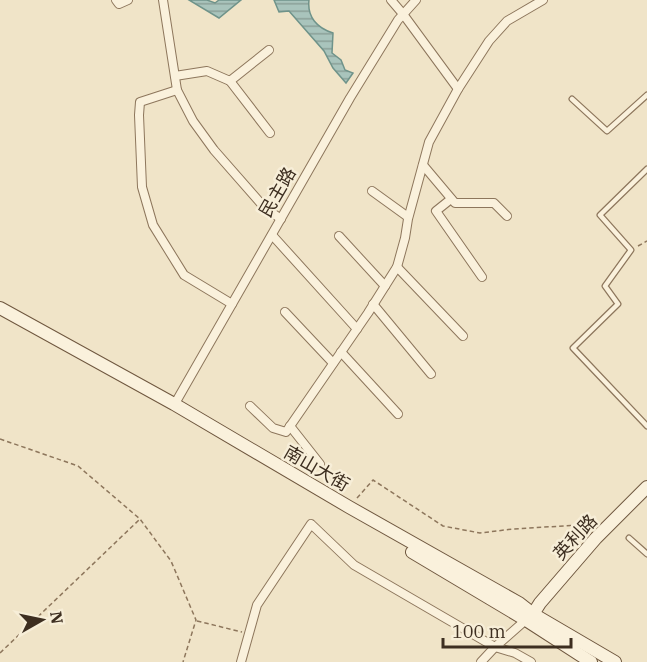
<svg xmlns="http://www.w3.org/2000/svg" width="647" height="662" font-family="'IBM Plex Serif','Noto Sans SC',serif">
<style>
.water{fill:url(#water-rules);stroke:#6f938a;stroke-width:1.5}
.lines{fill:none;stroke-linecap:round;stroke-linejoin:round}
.lane-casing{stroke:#8d765c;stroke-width:7}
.street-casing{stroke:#8d765c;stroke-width:10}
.secondary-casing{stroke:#6f573f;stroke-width:14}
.path{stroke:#8d765c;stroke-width:1.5;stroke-dasharray:4.5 3;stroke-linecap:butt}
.lane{stroke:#faf1dc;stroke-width:4.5}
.street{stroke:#faf1dc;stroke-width:8}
.secondary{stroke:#faf1dc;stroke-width:12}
.labels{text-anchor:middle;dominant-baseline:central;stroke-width:5;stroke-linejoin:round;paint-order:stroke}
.street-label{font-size:18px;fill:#3d2e20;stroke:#f7eed8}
</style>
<defs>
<pattern id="water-rules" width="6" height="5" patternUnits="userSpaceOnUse" patternTransform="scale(1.5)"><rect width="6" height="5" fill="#a9c4bc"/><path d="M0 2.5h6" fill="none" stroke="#8ba098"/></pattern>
</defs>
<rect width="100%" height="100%" fill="#f0e4c8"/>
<g class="water">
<path d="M189,0h18l8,3 4,-3h22l-22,18z"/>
<path d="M274,0h35c-2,17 8,28 24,33l-1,20 9,7 4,10 8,3 -7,10 -13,-15 -9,-17 -35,-40 -10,1z"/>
</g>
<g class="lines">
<g class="lane-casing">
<g id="lane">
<path d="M572,99l35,32 40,-36"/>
<path d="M647,169l-47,46 31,35 -26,36 13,18 -45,44 74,78"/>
<path d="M629,538l18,16"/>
</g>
</g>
<g class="street-casing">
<g id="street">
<path d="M116,0l3,4 9,-4"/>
<path d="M163,0l14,90 16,31 21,29 50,57 17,12"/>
<path d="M391,0l12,14 55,75"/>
<path d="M175,76l32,-5 23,10 39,-31"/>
<path d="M230,81l40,52"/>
<path d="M177,90l-37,12 -1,13 3,72 11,38 31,50 48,29"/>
<path d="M423,165l32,38h39l13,13"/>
<path d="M372,191l36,26"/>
<path d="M451,199l-15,12 46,66"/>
<path d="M272,235l85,94"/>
<path d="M339,236l46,50"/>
<path d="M397,267l66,69"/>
<path d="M373,304l58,70"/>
<path d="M285,312l48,51"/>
<path d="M341,352l57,62"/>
<path d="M174,404l3,-4 173,-302 48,-78 18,-20"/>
<path d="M250,406l23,22 13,4 82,-119 29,-46 8,-29 3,-19 21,-77 29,-53 31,-48 18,-20 36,-21"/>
<path d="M290,426l30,38"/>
<path d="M241,662l16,-57 54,-81 43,41 141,82 20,6 16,9"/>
<path d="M481,662l14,-15 33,-29"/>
</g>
</g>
<g class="secondary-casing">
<g id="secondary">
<path d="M0,308l174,96 175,103 170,96 14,11 82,48"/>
<path d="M412,552l114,68 65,42"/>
<path d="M533,614l7,-11 56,-65 51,-51"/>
</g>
</g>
<g class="path">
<path d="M638,246l9,-5"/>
<path d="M0,439l78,27 62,53 31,42 25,59 -13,42"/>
<path d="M357,498l16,-18 70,46 37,7 33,-4 83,-5"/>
<path d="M197,621l45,11"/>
<path d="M0,653l140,-134"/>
</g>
<use href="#lane" class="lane"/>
<use href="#street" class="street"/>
<use href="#secondary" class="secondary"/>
</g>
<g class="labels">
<g class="street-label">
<text transform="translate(277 192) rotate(-60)">民主路</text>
<text transform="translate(317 468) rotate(30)">南山大街</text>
<text transform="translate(575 537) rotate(-47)">英利路</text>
</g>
</g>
<g transform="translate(42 620) rotate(81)" stroke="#f7eed8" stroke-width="4.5" paint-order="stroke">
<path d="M0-4.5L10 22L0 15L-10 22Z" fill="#3d2e20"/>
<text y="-9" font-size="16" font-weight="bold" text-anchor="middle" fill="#3d2e20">N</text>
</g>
<path d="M443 638v9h128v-9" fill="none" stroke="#3d2e20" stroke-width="3"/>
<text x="452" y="638" font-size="18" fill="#3d2e20" stroke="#f7eed8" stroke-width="4.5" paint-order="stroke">100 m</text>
</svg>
